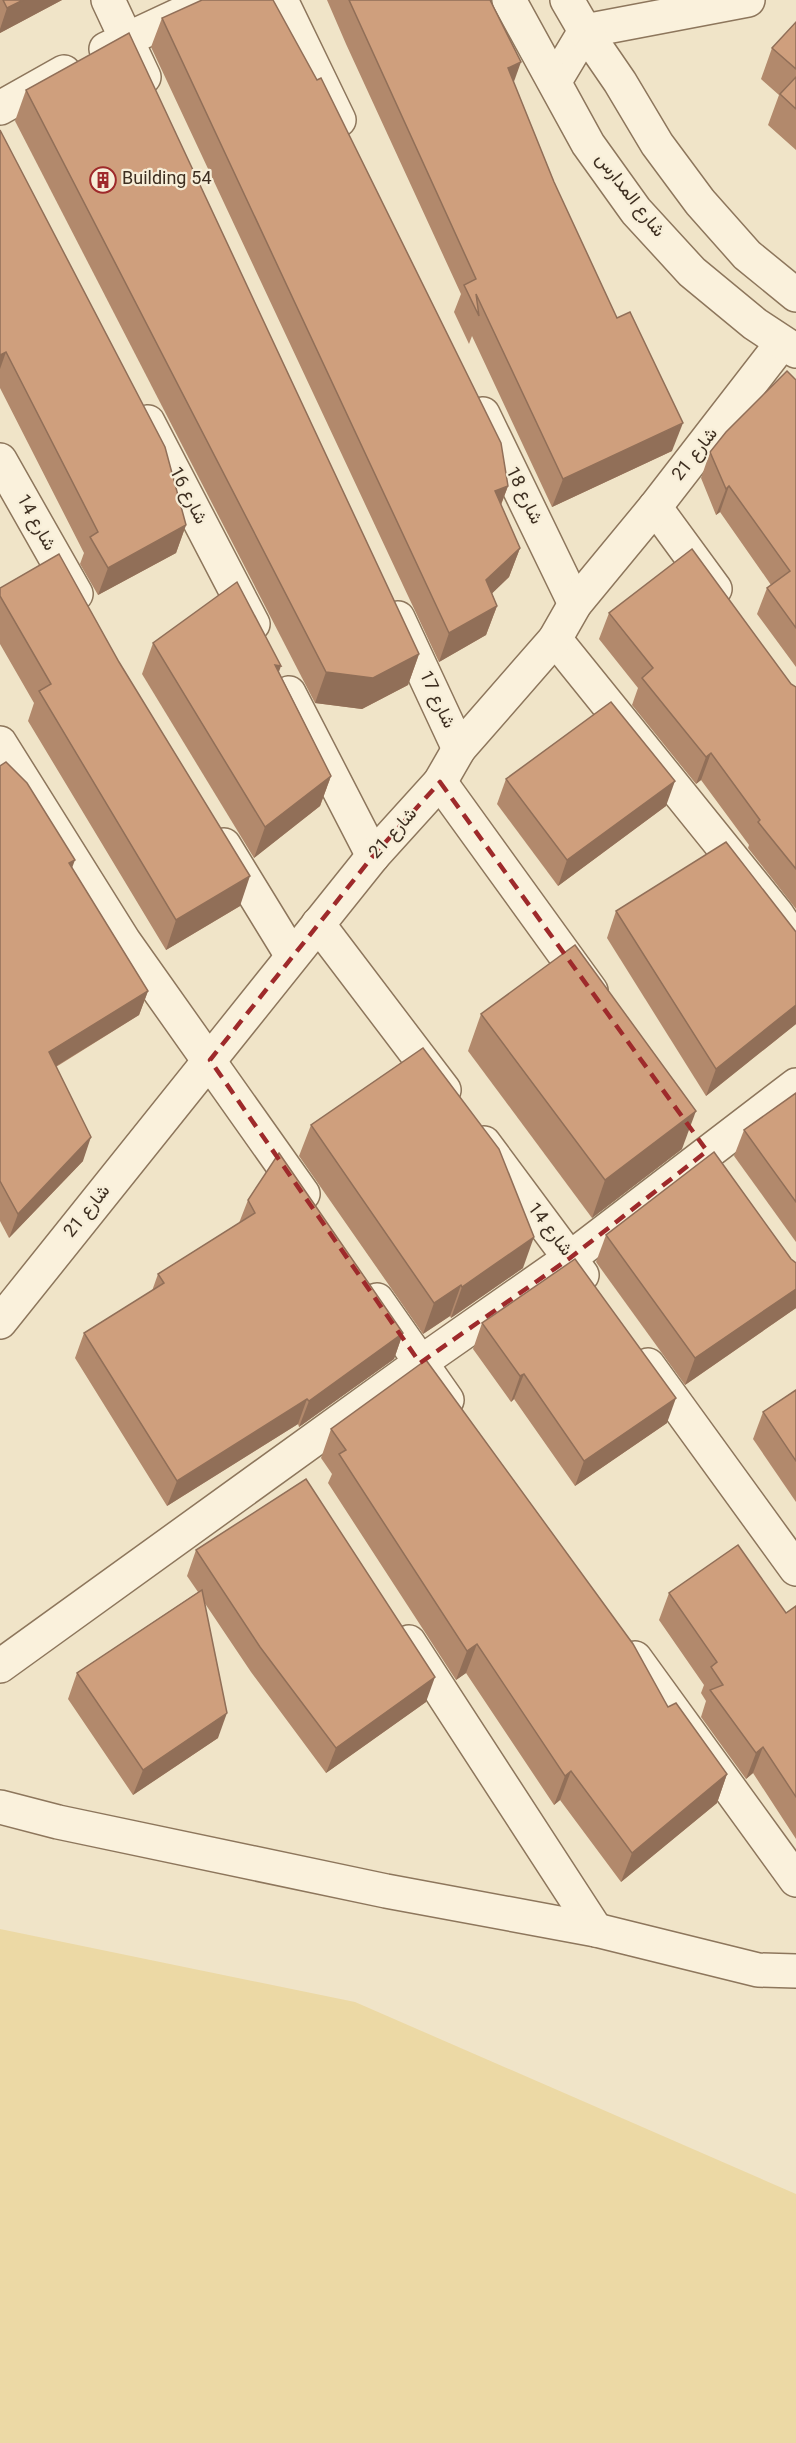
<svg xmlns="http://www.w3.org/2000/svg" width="796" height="2443" font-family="Georgia,Vazirmatn,serif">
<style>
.sand{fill:#ecd9a5}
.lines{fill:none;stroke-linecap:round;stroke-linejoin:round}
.minor-casing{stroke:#8d765c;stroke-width:36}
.tertiary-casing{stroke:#8d765c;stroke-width:36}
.minor{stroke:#faf1dc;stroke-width:33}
.tertiary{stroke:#faf1dc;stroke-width:33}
.wall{fill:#b2896c}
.shaded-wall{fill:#916f58}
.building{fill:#cf9f7d;stroke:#916f58;stroke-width:1.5}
.marked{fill:none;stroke:#9e2a2b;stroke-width:4.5;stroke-dasharray:12 8;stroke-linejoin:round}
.labels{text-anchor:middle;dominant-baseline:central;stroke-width:4.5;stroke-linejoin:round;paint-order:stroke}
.poi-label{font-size:18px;fill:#3d2e20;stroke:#f7eed8;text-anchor:start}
.street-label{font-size:18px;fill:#3d2e20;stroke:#f7eed8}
</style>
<rect width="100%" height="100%" fill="#f0e4c8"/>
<path class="sand" d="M0,1929l355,73 441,192v249h-796z"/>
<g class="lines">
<g class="minor-casing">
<g id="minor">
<path d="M108,0l36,77"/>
<path d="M281,0l58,120"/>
<path d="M106,49l105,-49"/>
<path d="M555,81l30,-50 163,-31"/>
<path d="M0,108l64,-36"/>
<path d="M483,414l92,190"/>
<path d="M148,422l105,202"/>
<path d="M0,460l76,134"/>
<path d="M655,507l60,82"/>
<path d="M398,618l61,131"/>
<path d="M555,639l222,275 19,29"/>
<path d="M289,693l84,163"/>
<path d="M0,743l124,198 179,253"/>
<path d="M440,782l151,209"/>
<path d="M224,845l68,111"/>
<path d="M318,924l126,166"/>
<path d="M484,1143l98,132"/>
<path d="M377,1300l70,100"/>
<path d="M0,1322l373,-466 67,-74 19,-33 96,-110 20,-35 80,-97 127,-164"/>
<path d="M648,1365l148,204"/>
<path d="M409,1642l187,288"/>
<path d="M635,1658l161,222"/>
<path d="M0,1666l420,-303 150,-105 226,-173"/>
<path d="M0,1807l58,15 328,69 210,39 162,40 38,1"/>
</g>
</g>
<g class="tertiary-casing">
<g id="tertiary">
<path d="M509,0l79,144 48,67 56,61 63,52 41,27"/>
<path d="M567,0l18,31 35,51 37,62 43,58 47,53 49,40"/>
</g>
</g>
<use href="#minor" class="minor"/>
<use href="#tertiary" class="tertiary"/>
</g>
<g class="wall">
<path d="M0,0h62l-62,33z"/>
<path d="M327,0h163l24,83 40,99 118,269 -120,56 -80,-171 -3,8 -15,-32 7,-18 -115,-250z"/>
<path d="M162,18l346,468 -7,19 19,43 -11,29 -17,16 5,13 -11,29 -47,27 -288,-615z"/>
<path d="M796,22v128l-28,-25 11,-30 -18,-16 11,-31z"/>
<path d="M26,90l393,564 -11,31 -46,24 -47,-6 -300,-582z"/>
<path d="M0,130l186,395 -10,28 -78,42 -18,-31 4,-11 -84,-165z"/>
<path d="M796,380v287l-39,-53 10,-26 4,-3 -51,-73 -4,3 -15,-37 9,-26z"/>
<path d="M0,588l240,318 -74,44 -138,-229 6,-18 -34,-59z"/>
<path d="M609,613l182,71 5,3v222l-48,-61 1,-3 -48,-65 -5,4 -64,-79 6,-17 -39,-49z"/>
<path d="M153,643l126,29 52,104 -11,30 -66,52 -112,-184z"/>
<path d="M0,766l72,102 76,123 -9,24 -83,52 27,94 -74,77 -9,-17z"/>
<path d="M506,779l160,27 -108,80 -61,-82z"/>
<path d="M616,911l180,21v92l-90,72 -99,-158z"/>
<path d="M481,1014l201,135 -90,69 -124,-167z"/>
<path d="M796,1093v149l-62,-86 10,-26z"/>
<path d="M311,1125l212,143 -72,50 -1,-2 -27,18 -124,-178z"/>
<path d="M248,1200l155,133 -9,26 -95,68 -1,-3 -131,82 -92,-148 9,-25 68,-42 6,-17 81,-51z"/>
<path d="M606,1235l185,24 5,4v45l-111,77 -89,-123z"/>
<path d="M482,1323l185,100 -92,63 -61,-87 -3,3 -38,-53z"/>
<path d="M796,1390v112l-43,-63 10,-27z"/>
<path d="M331,1429l337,278 59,67 -10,29 -96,79 -61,-82 -6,5 -88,-132 -10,7 -128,-197 4,-9 -11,-16z"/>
<path d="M196,1550l230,152 -100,71 -75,-101 -47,-70 14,136 -85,57 -65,-96 9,-26 121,-81 -11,-16z"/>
<path d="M669,1593l117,20 10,-7v233l-43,-66 -7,6 -45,-62 5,-16 -5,-8 3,-8 -45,-65z"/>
</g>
<g class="shaded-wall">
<path d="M23,0h39l-62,33v-4l7,-21z"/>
<path d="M521,62l-10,28 -3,-22z"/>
<path d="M6,352l-6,17v-14z"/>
<path d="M683,423l-11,28 -120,56 11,-28z"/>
<path d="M508,486l-11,29 -2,-24z"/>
<path d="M729,486l-9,26 -4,3 10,-26z"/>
<path d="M186,525l-10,28 -78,42 10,-27z"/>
<path d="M520,548l-11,29 -33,32 10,-29z"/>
<path d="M497,606l-11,29 -47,27 10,-29z"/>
<path d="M419,654l-11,31 -46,24 -47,-6 11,-31z"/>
<path d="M275,665l6,1 -11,31z"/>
<path d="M711,753l-10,27 -5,4 10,-27z"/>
<path d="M331,776l-11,30 -66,52 11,-31z"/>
<path d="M675,781l-9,25 -108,80 9,-26z"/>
<path d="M75,860l-9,24 3,-21z"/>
<path d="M250,876l-10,30 -74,44 10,-30z"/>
<path d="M148,991l-9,24 -99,61 9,-24z"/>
<path d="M796,1005v19l-90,72 10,-27z"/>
<path d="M696,1111l-14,38 -90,69 13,-38z"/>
<path d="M91,1137l-8,24 -74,77 9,-24z"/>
<path d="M534,1237l-11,31 -72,50 11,-31z"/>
<path d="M461,1285l-11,31 -27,18 11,-31z"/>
<path d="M796,1289v19l-111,77 10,-27z"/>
<path d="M403,1333l-9,26 -95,68 10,-26z"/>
<path d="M524,1374l-10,25 -3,3 9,-26z"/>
<path d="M676,1398l-9,25 -92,63 9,-25z"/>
<path d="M307,1399l-9,25 -131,82 10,-25z"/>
<path d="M477,1644l-11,29 -10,7 11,-29z"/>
<path d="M435,1677l-9,25 -100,71 10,-25z"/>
<path d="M227,1713l-9,25 -85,57 10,-25z"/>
<path d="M763,1747l-10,26 -7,6 10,-26z"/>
<path d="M571,1771l-11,29 -6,5 11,-29z"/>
<path d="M727,1774l-10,29 -96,79 11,-29z"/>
</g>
<g class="building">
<path d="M3,0h20l-16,8z"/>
<path d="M202,0h71l44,80 4,-2 180,365 7,43 -13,5 25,57 -34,32 11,26 -48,27 -287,-615z"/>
<path d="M349,0h141l31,62 -13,6 46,114 63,136 13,-6 53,111 -120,56 -87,-185 3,22 -15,-31 12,-6z"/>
<path d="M796,22v47l-24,-21z"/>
<path d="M129,33l290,621 -46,24 -47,-6 -300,-582z"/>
<path d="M796,77v32l-16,-15z"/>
<path d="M0,130l165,317 21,78 -78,43 -18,-31 8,-5 -92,-180 -6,3z"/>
<path d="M787,371l9,9v248l-29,-40 23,-17 -61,-85 -3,3 -16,-37 16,-20z"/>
<path d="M692,549l99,135 5,3v182l-38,-47 2,-2 -49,-67 -5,4 -64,-79 11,-10 -44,-55z"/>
<path d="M59,554l60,108 131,214 -74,44 -137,-229 12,-7 -51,-88v-8z"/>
<path d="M237,582l44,84 -6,-1 56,111 -66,51 -112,-184z"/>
<path d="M611,702l64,79 -108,79 -61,-81z"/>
<path d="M6,762l21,21 48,77 -6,3 79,128 -99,61 42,85 -73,77 -18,-33v-415z"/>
<path d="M726,842l70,90v73l-80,64 -100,-158z"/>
<path d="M575,945l121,166 -91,69 -124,-166z"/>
<path d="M423,1048l76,101 35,88 -72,50 -1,-2 -27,18 -123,-178z"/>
<path d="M796,1093v109l-52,-72z"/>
<path d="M714,1152l77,107 5,4v26l-101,69 -89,-123z"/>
<path d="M279,1153l124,180 -94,68 -2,-2 -130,82 -93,-148 80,-50 -6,-9 97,-61 -7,-13z"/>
<path d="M575,1259l101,139 -92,63 -60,-87 -4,2 -38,-53z"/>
<path d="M426,1360l207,284 35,63 8,-4 51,71 -95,79 -61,-82 -6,5 -88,-132 -10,7 -128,-197 7,-4 -15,-21z"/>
<path d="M796,1390v71l-33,-49z"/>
<path d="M306,1479l129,198 -99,71 -76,-101 -64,-97z"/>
<path d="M738,1545l48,68 10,-7v191l-33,-50 -7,6 -46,-63 13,-5 -12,-18 6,-5 -48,-69z"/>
<path d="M202,1590l25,123 -84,57 -66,-97z"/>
</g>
<path class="marked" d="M440,782l267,369 -137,107 -150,105 -210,-303 163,-204z"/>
<defs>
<g id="building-ring" transform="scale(1.35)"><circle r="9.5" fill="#f7eed8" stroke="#9e2a2b" stroke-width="1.5"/><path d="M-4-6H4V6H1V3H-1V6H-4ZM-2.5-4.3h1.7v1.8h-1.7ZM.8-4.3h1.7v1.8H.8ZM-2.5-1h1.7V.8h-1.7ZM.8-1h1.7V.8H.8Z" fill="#9e2a2b"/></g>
</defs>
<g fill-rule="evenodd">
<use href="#building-ring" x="103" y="180"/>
</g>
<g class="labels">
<g class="poi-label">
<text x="122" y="180">Building 54</text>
</g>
<g class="street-label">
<text transform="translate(629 196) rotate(52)">شارع المدارس</text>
<text transform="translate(696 455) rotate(-52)">شارع 21</text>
<text transform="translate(187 496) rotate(63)">شارع 16</text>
<text transform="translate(523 496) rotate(64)">شارع 18</text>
<text transform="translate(35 523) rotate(61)">شارع 14</text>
<text transform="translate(436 700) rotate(65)">شارع 17</text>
<text transform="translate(394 834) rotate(-48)">شارع 21</text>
<text transform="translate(88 1212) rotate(-51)">شارع 21</text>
<text transform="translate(549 1230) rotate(53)">شارع 14</text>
</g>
</g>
</svg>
